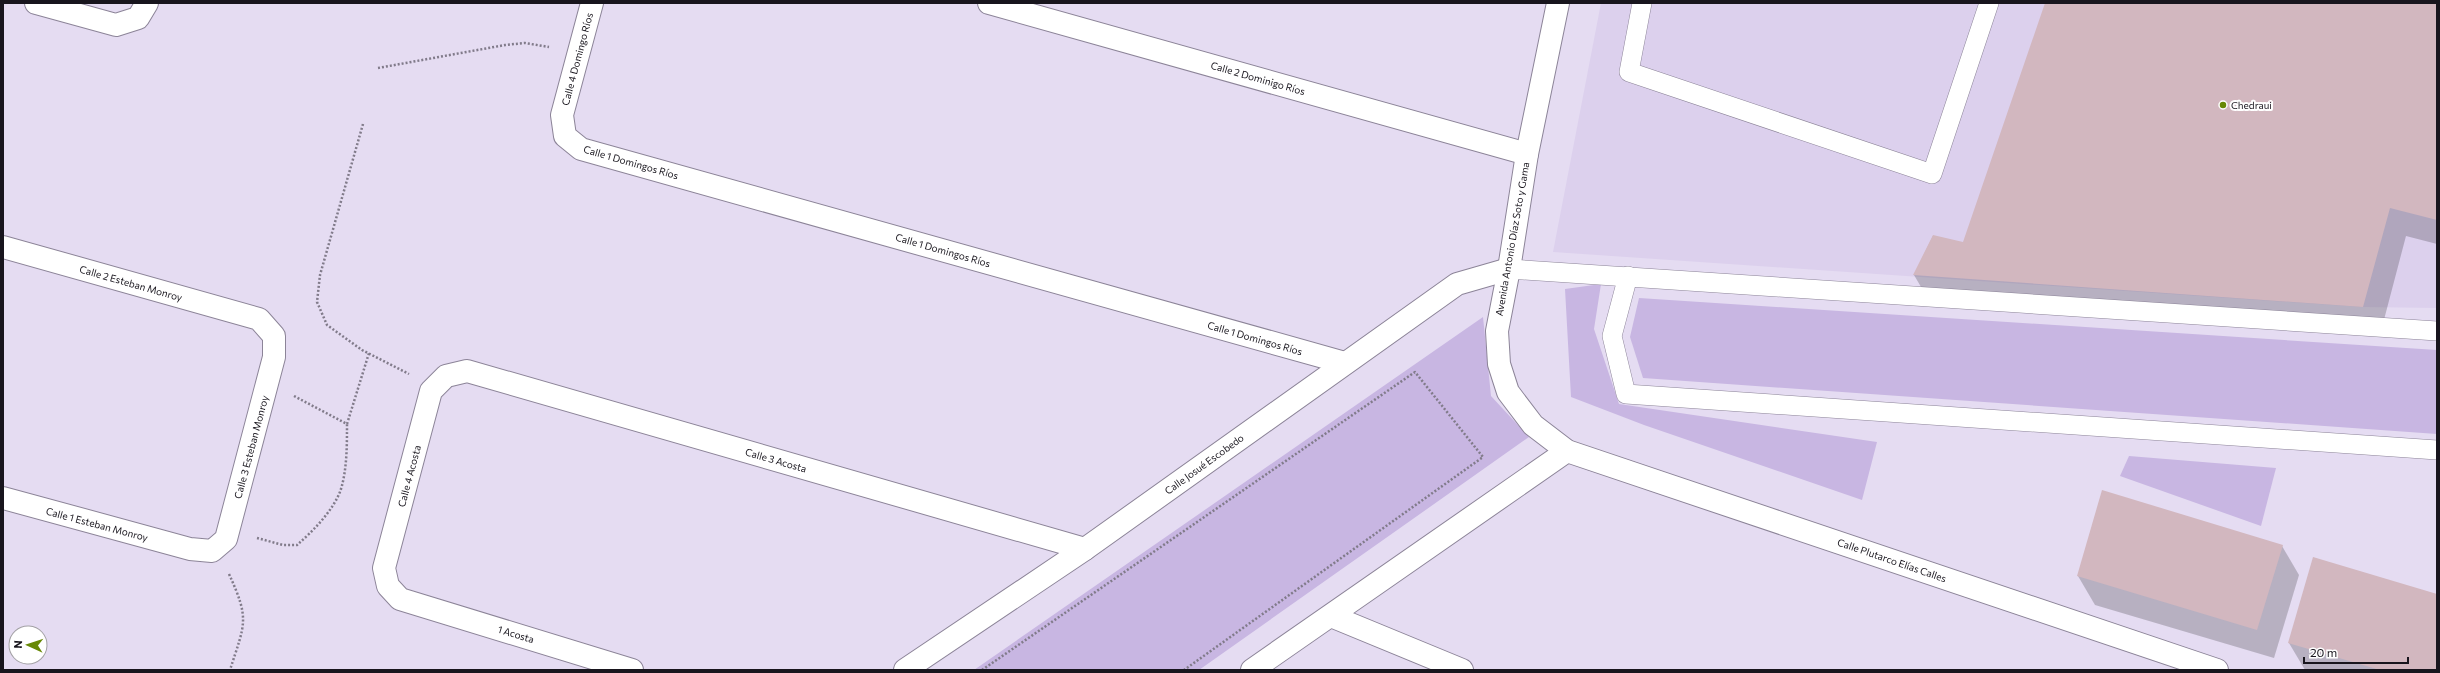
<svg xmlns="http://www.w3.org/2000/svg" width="2440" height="673" font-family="Commissioner,sans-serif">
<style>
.built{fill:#dcd0ed}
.green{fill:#c8b6e2}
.shadow{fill:#0003}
.building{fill:#d2b7bf}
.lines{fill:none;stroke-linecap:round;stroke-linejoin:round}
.lane-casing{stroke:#8c8498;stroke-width:20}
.street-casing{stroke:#8c8498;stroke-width:24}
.path{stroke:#817b8a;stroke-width:2.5;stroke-dasharray:2 2;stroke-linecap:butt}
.lane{stroke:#fff;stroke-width:19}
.street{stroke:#fff;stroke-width:22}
.poi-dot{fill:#678805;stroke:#fff;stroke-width:1.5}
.labels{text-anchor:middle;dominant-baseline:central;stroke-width:4;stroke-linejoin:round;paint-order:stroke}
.street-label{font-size:10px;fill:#18151d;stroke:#fff}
.poi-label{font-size:10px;fill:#18151d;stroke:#fff;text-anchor:start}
</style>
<rect width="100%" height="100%" fill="#e5dcf2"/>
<path class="built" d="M1601,3h836v305l-74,-1 -810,-55z"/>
<g class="green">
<path d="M1601,284l-7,45 25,75 258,38 -15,58 -218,-75 -73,-28 -6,-108z"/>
<path d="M1639,298l798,52v84l-794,-56 -13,-41z"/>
<path d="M1483,317l8,79 38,41 -330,233h-225z"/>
<path d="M2129,456l147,12 -15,58 -141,-50z"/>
</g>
<g class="shadow">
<path d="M2046,3h391v241l-31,-8 -26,99 -449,-31 -17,-29 19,-39 31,7z"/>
<path d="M2282,546l17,29 -25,83 -179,-53 -17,-29z"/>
<path d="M2437,595v75h-132l-16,-27z"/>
</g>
<g class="building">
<path d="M2045,3h392v217l-47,-12 -27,99 -450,-32 20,-40 30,7z"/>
<path d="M2102,490l181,55 -26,85 -180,-54z"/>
<path d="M2313,557l124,37v76h-57l-92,-27z"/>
</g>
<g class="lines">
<g class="lane-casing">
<g id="lane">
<path d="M1642,3l-13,69 303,102 57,-171"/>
<path d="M1509,269l928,62"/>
<path d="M1628,276l-16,60 14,58 811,56"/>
</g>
</g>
<g class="street-casing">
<g id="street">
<path d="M36,3l80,22 22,-7 9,-15"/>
<path d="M592,3l-30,112 3,21 16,13 764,214"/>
<path d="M989,3l538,151"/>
<path d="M1558,3l-31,151 -18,115 -12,62 2,33 9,28 25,33 34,26 650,219"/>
<path d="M3,247l256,72 15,17v21l-48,182 -14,12 -22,-2 -187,-51"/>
<path d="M1331,616l131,54"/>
<path d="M632,670l-232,-71 -12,-13 -4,-18 47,-177 15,-15 21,-5 618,178"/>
<path d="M905,670l180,-121 372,-265 52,-15"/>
<path d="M1252,670l315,-219"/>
</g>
</g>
<g class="path">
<path d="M378,68l127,-23 20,-2 24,4"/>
<path d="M363,124l-43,151 -3,27 10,23 35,25 47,24"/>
<path d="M294,396l53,28 22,-71"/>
<path d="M257,538l26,7h14c16,-14 37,-35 44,-56 6,-20 6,-44 6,-65"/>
<path d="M229,574c21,46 16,49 1,96"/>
<path d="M982,670l433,-298 68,85 -299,213"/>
</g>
<use href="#lane" class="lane"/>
<use href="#street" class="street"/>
</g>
<circle class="poi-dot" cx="2223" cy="105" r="4"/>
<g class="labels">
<g class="street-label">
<text transform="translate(577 59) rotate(-75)">Calle 4 Domingo Ríos</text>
<text transform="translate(1258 78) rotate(16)">Calle 2 Dominigo Ríos</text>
<text transform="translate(631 162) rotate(16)">Calle 1 Domingos Ríos</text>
<text transform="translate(1512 239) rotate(-80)">Avenida Antonio Díaz Soto y Gama</text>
<text transform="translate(943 250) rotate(16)">Calle 1 Domingos Ríos</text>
<text transform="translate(131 283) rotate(16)">Calle 2 Esteban Monroy</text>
<text transform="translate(1255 338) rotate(16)">Calle 1 Domingos Ríos</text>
<text transform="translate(251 447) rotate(-75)">Calle 3 Esteban Monroy</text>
<text transform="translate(776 460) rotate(16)">Calle 3 Acosta</text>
<text transform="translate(1204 464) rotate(-36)">Calle Josué Escobedo</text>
<text transform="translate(409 476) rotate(-75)">Calle 4 Acosta</text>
<text transform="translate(97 524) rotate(15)">Calle 1 Esteban Monroy</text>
<text transform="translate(1892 560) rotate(19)">Calle Plutarco Elías Calles</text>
<text transform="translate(516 634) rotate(17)">1 Acosta</text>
</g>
<g class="poi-label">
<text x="2231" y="105">Chedraui</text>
</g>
</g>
<rect width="2440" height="673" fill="none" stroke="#18151d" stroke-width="8"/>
<g transform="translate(28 645) rotate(273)"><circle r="19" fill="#ffffff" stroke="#a3a1a5"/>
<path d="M0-3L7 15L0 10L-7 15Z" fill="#678805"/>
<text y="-6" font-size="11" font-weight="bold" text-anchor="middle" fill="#18151d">N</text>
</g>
<path d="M2304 657v6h104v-6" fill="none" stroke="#18151d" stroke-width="2"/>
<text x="2310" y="657" font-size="12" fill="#18151d" stroke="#ffffff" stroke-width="3" paint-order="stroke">20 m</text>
</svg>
